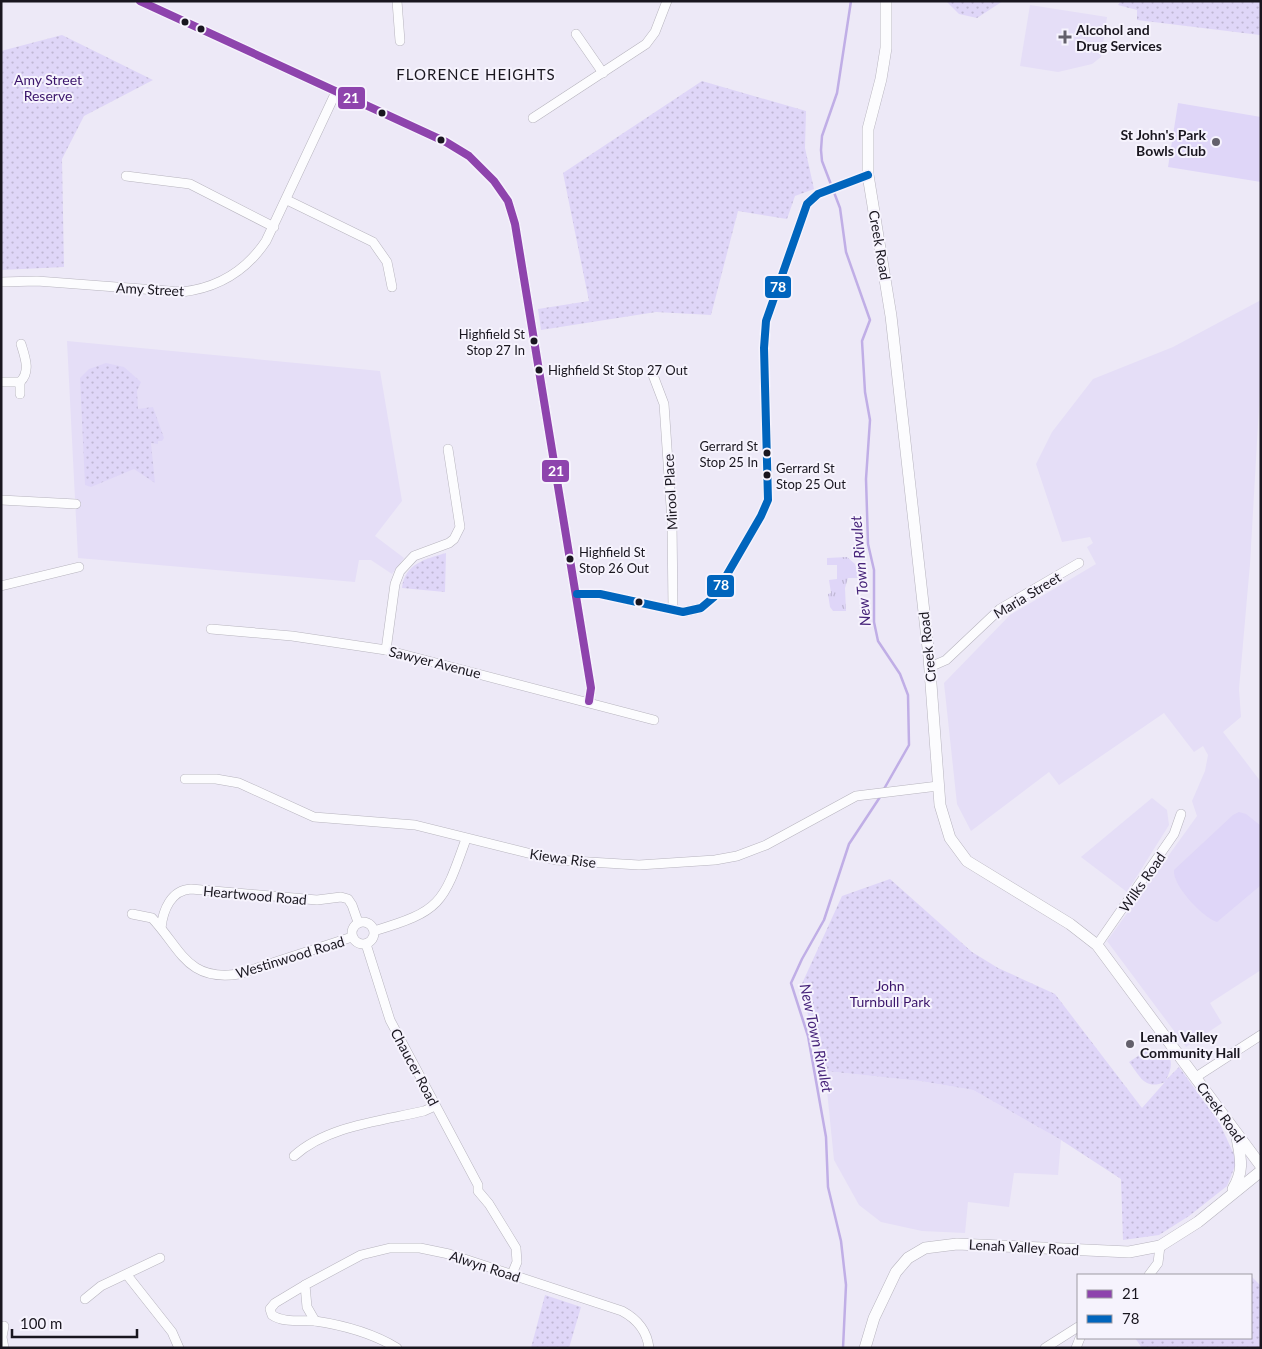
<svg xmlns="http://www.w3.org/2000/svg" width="1262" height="1349" font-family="Lato,sans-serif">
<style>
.built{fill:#e5def7}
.grass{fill:url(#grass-tufts)}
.park{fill:url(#park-dots)}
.pitch{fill:#dfd6f8}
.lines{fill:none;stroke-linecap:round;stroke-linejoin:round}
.stream{stroke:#c0aee6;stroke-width:2.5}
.street-casing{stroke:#b7b4be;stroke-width:10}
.secondary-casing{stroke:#b7b4be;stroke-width:12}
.street{stroke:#fcfcfe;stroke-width:9}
.secondary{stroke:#fcfcfe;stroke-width:11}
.bus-1-casing{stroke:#f6f3fd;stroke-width:11}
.bus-2-casing{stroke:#f6f3fd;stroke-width:11}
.bus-1{stroke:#8e44ad;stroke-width:8}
.bus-2{stroke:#0065bd;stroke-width:8}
.bus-dot{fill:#19161f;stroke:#f6f3fd;stroke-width:2}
.poi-dot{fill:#63606b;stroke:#f6f3fd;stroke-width:2}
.labels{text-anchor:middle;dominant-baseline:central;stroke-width:4;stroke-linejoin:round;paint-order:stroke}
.bus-label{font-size:13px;fill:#19161f;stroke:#f6f3fd;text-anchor:start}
.poi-label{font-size:14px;font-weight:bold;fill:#19161f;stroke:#f6f3fd;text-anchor:start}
.park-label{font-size:14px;fill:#3b156b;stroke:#f6f3fd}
.street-label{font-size:14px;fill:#19161f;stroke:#f6f3fd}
.neighbourhood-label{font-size:15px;letter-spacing:1px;fill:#19161f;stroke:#f6f3fd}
.water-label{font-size:15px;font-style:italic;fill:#47247a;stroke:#f6f3fd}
.line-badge{stroke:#f6f3fd;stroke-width:2}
.badge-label{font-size:14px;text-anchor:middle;font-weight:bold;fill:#fff}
</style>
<defs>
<pattern id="grass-tufts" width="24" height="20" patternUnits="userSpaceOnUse" patternTransform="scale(1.25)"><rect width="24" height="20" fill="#dfd6f8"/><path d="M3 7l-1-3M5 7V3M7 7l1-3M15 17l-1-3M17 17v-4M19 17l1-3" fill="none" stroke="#bfb7d4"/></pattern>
<pattern id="park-dots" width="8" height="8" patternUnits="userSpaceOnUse" patternTransform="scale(1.25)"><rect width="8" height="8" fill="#dfd6f8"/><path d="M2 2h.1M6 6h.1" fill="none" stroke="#bfb7d4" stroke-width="1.8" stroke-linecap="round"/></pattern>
</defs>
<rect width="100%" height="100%" fill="#ede9f7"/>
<g class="built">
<path d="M1030,5l77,12 -6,40 -9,7 -34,8 -38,-6z"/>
<path d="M1261,300v72l-11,192 -11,125 2,28 -18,15 38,50v188l-51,33 12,20 -36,24 -79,-106 90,-125 -5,-15 13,-30 3,-16 -5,-9 -9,6 -30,-39 -105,72 -10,-13 -78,59 -14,-27 -13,-121 66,-68 86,-51 -9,-17 6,-4 -3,-6 -28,5 -26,-78 16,-32 41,-53 80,-32z"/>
<path d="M67,341l313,30 22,130 -27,35 29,22 -12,16 -21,-14h-12l-4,22 -277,-24z"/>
<path d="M1152,798l15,12 2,15 -42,67 -46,-35z"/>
<path d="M825,1071l95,10 53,9 88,50 -3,35 -44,-2 -5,34 -41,-5 -3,31 -43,-2 -41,-9 -22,-17 -25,-45z"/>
</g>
<path class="grass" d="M847,557l8,7 4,14h-11l-3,10 1,23h-13l-3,-4 -2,-13 3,-1 -2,-13 8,-1v-14h-10v-7z"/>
<g class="park">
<path d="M946,1h57l-26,17 -18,-4z"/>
<path d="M1121,1h139v34l-123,-15v-10l-19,-5z"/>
<path d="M62,35l91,45 -69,36 -22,43 2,108 -63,3v-219z"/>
<path d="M702,81l104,30 -1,37 9,41 -19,7 -8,23 -49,-8 -27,104 -55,-3 -115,18 -3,-21 51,-8 -26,-128z"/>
<path d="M106,363l18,4 17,15 -4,9 1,18 15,-2 11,31 -2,3h-4v3l-7,-1 4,40 -21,-14 -43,18 -6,-2 -5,-107 9,-9z"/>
<path d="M446,553l-1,39 -43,-4c3,-25 24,-29 44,-35z"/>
<path d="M890,879l82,73 26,16 57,26 87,114 23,-26c-20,8 -24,-4 -36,-20l18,-12 7,8 12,-8c7,11 6,18 0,30l13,-13 40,55 18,39 -10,25 -38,30 -30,19 -36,5 -2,-61 -60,-39 -88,-50 -53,-9 -95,-10 -25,-83 42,-92z"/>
<path d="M1251,1276l10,10v62h-119l-7,-10h116z"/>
<path d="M545,1295l36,12 -12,41h-38z"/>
</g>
<g class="pitch">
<path d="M1178,103l83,14v65l-93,-15z"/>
<path d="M1239,812l7,2 15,12v59l-44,37c-14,-4 -45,-37 -43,-52l59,-55z"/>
</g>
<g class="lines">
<g class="stream">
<path d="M851,1l-14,92 -15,43 -1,14 1,11 18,47 6,44 24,68 -8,21 3,51 5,28 -4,59 2,65 6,26v52l4,19 22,33 8,21 1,50 -25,44"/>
<path d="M843,1348l3,-63 -5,-44 -13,-54 -2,-50 -18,-101 -17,-53 11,-24 22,-39 25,-76 33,-50"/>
</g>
<g class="street-casing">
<g id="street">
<path d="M140,1l306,141 23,14 25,25 14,20 7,23 76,464 -2,13"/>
<path d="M397,1l3,40"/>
<path d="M576,34l27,39"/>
<path d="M533,118l113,-74 9,-12 12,-31"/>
<path d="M126,176l64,8 84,43"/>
<path d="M287,200l86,42 14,20 5,25"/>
<path d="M1,282l36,-1 145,11c35,-4 64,-21 84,-51l70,-149"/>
<path d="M653,375l11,29 8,117 1,89"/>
<path d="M1,382h19c11,-10 5,-25 1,-38"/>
<path d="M20,382v12"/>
<path d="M1,500l75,4"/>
<path d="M1,586l78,-19"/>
<path d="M577,594h23l83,18 18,-4 13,-11 47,-81 7,-16 -4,-152 2,-27 41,-117 11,-10 50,-19"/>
<path d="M211,629l81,7 94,14 268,70"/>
<path d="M386,650l9,-66 5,-13 14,-15 35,-13 5,-4 6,-12 -12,-78"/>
<path d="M930,667l16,-7 54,-51 79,-46"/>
<path d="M185,779h31l23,4 75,34 101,8 141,35 83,5 76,-5 22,-4 29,-11 90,-49 82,-10"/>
<path d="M132,914l20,4c29,31 35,64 87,56l113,-37"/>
<circle cx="363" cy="933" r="11"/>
<path d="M161,928c2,-18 10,-38 30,-39l126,11 24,-3 7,2 4,6 6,17"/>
<path d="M374,931c67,-20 69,-27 92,-92"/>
<path d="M366,944l24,76 88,165v6l11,13 27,44 1,14 -5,12"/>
<path d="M1097,945l77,-111 7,-20"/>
<path d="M1196,1077l65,-42"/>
<path d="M294,1156c33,-30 87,-35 130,-45l11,-5"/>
<path d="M127,1275l45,57 7,16"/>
<path d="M1149,1275l9,-12 2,-17"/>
<path d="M305,1285l-30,18 -5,6 2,6c11,8 30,5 43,6 27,4 59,13 82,27"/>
<path d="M85,1299l16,-13 59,-28"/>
<path d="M315,1321l-8,-14 -2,-22 56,-30 29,-7h30l29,6 173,57c15,8 25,20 27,37"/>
<path d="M4,1348l-2,-11 2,-11"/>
<path d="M1045,1348l33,-21"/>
<path d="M1076,1348l4,-10"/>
</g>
</g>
<g class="secondary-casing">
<g id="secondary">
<path d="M886,1v47l-5,31 -13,50v46l23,141 38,341 11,148 10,33 17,23 103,63 27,21 164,221"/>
<path d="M1233,1189c11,-18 8,-30 4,-51"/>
<path d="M865,1348l9,-30 22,-46 12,-14 17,-10 32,-4 172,8 31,-6 38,-24 63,-51"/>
</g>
</g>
<use href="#street" class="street"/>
<use href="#secondary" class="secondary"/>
<g class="bus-1-casing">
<path id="bus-1" d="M140,1l306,141 23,14 25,25 14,20 7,23 76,464 -2,13"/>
</g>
<g class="bus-2-casing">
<path id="bus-2" d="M577,594h23l83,18 18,-4 13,-11 47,-81 7,-16 -4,-152 2,-27 41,-117 11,-10 50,-19"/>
</g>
<use href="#bus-1" class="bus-1"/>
<use href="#bus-2" class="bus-2"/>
</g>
<g class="bus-dot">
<circle cx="185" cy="22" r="4.5"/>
<circle cx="201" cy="29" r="4.5"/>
<circle cx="382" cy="113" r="4.5"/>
<circle cx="441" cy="140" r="4.5"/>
<circle cx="534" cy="341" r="4.5"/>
<circle cx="539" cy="370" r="4.5"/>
<circle cx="767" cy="453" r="4.5"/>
<circle cx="767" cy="475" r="4.5"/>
<circle cx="570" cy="559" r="4.5"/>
<circle cx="639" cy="602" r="4.5"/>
</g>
<g class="poi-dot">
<path d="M1062.5 29.5h5v5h5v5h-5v5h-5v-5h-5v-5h5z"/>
<circle cx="1216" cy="142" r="5"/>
<circle cx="1130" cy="1044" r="5"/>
</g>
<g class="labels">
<g class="bus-label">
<text x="525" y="334" text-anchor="end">Highfield St<tspan x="525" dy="16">Stop 27 In</tspan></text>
<text x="548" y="370">Highfield St Stop 27 Out</text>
<text x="758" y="446" text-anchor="end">Gerrard St<tspan x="758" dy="16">Stop 25 In</tspan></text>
<text x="776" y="468">Gerrard St<tspan x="776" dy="16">Stop 25 Out</tspan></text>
<text x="579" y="552">Highfield St<tspan x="579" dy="16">Stop 26 Out</tspan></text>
</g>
<g class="poi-label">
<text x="1076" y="29">Alcohol and<tspan x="1076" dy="16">Drug Services</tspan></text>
<text x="1206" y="134" text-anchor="end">St John's Park<tspan x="1206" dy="16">Bowls Club</tspan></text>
<text x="1140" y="1036">Lenah Valley<tspan x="1140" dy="16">Community Hall</tspan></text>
</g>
<g class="park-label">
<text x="48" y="79">Amy Street<tspan x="48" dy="16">Reserve</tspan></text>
<text x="890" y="985">John<tspan x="890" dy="16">Turnbull Park</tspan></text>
</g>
<g class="street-label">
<text transform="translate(880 245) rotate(80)">Creek Road</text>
<text transform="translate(150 289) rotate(3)">Amy Street</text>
<text transform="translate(670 492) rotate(-93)">Mirool Place</text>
<text transform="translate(1027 595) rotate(-31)">Maria Street</text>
<text transform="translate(927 647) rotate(-96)">Creek Road</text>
<text transform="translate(435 662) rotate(14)">Sawyer Avenue</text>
<text transform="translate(563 858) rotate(8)">Kiewa Rise</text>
<text transform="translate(1142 882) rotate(-55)">Wilks Road</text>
<text transform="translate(255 895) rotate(5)">Heartwood Road</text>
<text transform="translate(290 957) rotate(-17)">Westinwood Road</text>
<text transform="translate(415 1067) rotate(62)">Chaucer Road</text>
<text transform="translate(1221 1112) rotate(54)">Creek Road</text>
<text transform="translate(1024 1247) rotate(3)">Lenah Valley Road</text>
<text transform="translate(485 1266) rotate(18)">Alwyn Road</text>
</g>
<g class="neighbourhood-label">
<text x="476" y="74">FLORENCE HEIGHTS</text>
</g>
<g class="water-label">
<text transform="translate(860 571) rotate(-95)">New Town Rivulet</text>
<text transform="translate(817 1038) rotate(78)">New Town Rivulet</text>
</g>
</g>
<g class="line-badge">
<rect x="337" y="86" width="29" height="24" rx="5" fill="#8e44ad"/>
<rect x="764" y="275" width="28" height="24" rx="5" fill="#0065bd"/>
<rect x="541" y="459" width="29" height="24" rx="5" fill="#8e44ad"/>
<rect x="706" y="574" width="29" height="24" rx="5" fill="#0065bd"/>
</g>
<g class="badge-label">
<text x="351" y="103">21</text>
<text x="778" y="292">78</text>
<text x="556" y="476">21</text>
<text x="721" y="590">78</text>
</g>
<rect width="1262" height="1349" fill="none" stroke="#19161f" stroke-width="5"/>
<rect x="1077" y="1274" width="175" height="65" fill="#f6f3fd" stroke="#9e9ba4"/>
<rect x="1087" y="1290" width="25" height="8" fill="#8e44ad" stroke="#9e9ba4"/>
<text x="1122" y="1299" font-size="15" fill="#19161f">21</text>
<rect x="1087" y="1315" width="25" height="8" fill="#0065bd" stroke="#9e9ba4"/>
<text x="1122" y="1324" font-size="15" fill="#19161f">78</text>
<path d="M12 1329v8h125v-8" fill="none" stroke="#19161f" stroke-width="2.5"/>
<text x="20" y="1329" font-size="15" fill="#19161f" stroke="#f6f3fd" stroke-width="4" paint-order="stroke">100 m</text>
</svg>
